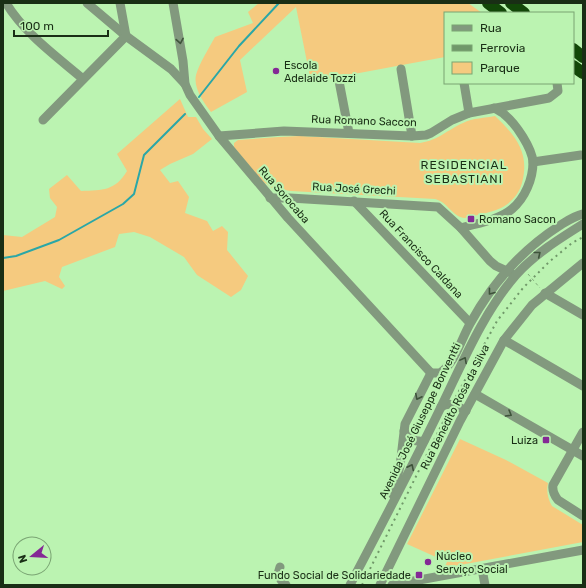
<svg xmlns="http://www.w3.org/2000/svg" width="586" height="588" font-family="Rubik,sans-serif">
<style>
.green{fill:#f5ca7f}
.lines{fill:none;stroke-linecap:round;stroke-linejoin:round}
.stream{stroke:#2aa7a7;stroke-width:2}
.path{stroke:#81ac79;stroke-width:1;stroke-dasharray:3 3;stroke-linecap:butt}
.minor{stroke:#82997e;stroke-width:9}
.highway{stroke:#124708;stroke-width:12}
.rail{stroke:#709869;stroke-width:2;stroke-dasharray:2 4;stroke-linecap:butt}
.oneway{stroke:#3e533a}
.poi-dot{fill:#842995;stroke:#bbf3b1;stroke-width:1.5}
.labels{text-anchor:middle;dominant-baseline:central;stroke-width:4;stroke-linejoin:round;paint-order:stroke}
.poi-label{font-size:11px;fill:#192e15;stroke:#bbf3b1;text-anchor:start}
.street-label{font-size:11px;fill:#192e15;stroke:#bbf3b1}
.neighbourhood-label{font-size:12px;letter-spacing:1px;fill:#192e15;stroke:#bbf3b1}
</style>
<rect width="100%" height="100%" fill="#bbf3b1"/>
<g class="green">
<path d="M259,3h209l14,10h-37v44l-134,25 -15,-75 -56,53 7,32 -36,20c-7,-9 -18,-24 -15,-37 3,-11 13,-27 19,-38l38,-14 -5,-11z"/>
<path d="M180,99l8,18h8l7,12 9,10 -19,15 -23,10 -10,6 10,13 8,-2 11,16 -4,16 22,8 6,10 9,-5 6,6 -1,18 21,26 -7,14 -10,7 -34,-22 -13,-18 -34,-20 -16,-5 -15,2 -4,13 -53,20 -3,10 6,9 -3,3 -17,-8 -42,10v-56l19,2 33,-20 2,-10 -7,-9 -1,-9 18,-14 14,16c22,-1 34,0 46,-20l-10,-17z"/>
<path d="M495,116c21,20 35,37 27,67 -3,11 -11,20 -21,25 -11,5 -24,7 -36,10 -13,-1 -17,-16 -30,-19l-144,-8 -19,-3 -10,-7 -28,-34v-4l4,-3 41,-3 21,-1 120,7c19,-3 27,-13 43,-20 10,-5 22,-5 32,-7z"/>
<path d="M460,439l46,21 42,23c-2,8 0,16 4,23l31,19v17l-139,26 3,-6 -40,-18z"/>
</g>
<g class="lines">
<g class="stream">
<path d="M199,97l40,-51 40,-43"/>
<path d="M3,258l13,-2 43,-16 64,-36 11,-10 10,-39 41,-41"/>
</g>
<path class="path" d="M528,274l12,14"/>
<g class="minor">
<path d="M6,3c19,31 50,53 77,76"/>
<path d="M87,3l39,33 45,33 14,15"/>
<path d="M173,3l10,58 2,23 5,11 29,41 69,82 143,155"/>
<path d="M401,69l11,67"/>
<path d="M339,81l10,52"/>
<path d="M464,83l5,30"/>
<path d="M43,120l83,-84 -6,-33"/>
<path d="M219,136l65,-5 128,5 14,-1 5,-2 21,-13 17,-7 80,-15 9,-7 -1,-8"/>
<path d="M533,162l48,-7"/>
<path d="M270,198h20l148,9 23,21 29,33 6,5 15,7"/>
<path d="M354,201l116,122"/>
<path d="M461,228c17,-5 38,-8 51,-19 13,-11 21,-30 21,-47 -1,-14 -17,-38 -28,-47 -3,-3 -7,-5 -11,-7"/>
<path d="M545,293l38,22"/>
<path d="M504,340l79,46"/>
<path d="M475,394l108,62"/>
<path d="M441,407c9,-6 16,-1 25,4"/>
<path d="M404,431c4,8 11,11 20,10"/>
<path d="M583,432l-30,53c-1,6 1,10 5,15l25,16"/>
<path d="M393,495l7,-29 5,-42 26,-51h9c16,-11 21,-34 31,-51 21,-38 51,-72 88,-96 8,-5 15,-10 24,-12"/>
<path d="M280,567l-2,7 3,6 5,5"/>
<path d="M482,569l3,16"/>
<path d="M350,585c31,-59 62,-118 91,-178 22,-45 42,-94 75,-132 19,-21 43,-36 67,-51"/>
<path d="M380,585l80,-164 44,-81 28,-35 51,-42"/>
<path d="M392,585l191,-35"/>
</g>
<g class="highway">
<path d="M488,3l13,10"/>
<path d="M511,3l13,10"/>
<path d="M573,49l10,8"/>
<path d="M573,66l10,7"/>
</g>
<path class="rail" d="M362,585l90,-181 45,-83 26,-33 26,-26 23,-19 11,-6"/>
</g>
<defs><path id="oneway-chevron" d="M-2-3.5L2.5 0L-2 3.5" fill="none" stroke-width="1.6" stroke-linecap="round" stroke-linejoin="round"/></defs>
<g class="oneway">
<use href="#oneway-chevron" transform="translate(180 41) rotate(80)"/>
<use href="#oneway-chevron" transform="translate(538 254) rotate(-39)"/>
<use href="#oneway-chevron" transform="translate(491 292) rotate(128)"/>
<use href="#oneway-chevron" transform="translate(464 360) rotate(-62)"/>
<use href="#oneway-chevron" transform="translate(418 397) rotate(117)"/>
<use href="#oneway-chevron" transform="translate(509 414) rotate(30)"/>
<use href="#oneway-chevron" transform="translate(411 467) rotate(-64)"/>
</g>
<g class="poi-dot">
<circle cx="276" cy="71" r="4"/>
<rect x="467" y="215" width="8" height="8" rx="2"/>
<rect x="542" y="436" width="8" height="8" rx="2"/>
<circle cx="428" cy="562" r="4"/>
<rect x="415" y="571" width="8" height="8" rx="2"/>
</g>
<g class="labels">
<g class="poi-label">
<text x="284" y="65">Escola<tspan x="284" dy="13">Adelaide Tozzi</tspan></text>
<text x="479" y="219">Romano Sacon</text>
<text x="538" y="440" text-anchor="end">Luiza</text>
<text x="436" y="556">Núcleo<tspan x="436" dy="13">Serviço Social</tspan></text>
<text x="411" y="575" text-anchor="end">Fundo Social de Solidariedade</text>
</g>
<g class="street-label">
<text transform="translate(364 121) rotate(2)">Rua Romano Saccon</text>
<text transform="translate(354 189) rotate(3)">Rua José Grechi</text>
<text transform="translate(284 195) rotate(49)">Rua Sorocaba</text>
<text transform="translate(421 254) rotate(47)">Rua Francisco Caldana</text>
<text transform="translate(455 407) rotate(-63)">Rua Benedito Rosa da Silva</text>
<text transform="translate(420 421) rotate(-64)">Avenida José Giuseppe Bonventti</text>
</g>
<g class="neighbourhood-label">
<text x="464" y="165">RESIDENCIAL<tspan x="464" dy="14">SEBASTIANI</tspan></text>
</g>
</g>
<rect width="586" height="588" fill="none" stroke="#192e15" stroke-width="8"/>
<rect x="444" y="12" width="130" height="72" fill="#bbf3b1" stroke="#7aa473"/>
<rect x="452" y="25" width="20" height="6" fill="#82997e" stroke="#7aa473"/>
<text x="480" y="32" font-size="12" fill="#192e15">Rua</text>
<rect x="452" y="45" width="20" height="6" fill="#709869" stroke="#7aa473"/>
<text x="480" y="52" font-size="12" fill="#192e15">Ferrovia</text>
<rect x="452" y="62" width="20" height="12" fill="#f5ca7f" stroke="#7aa473"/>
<text x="480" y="72" font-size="12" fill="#192e15">Parque</text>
<g transform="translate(32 556) rotate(252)"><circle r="19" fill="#bbf3b1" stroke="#7aa473"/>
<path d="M0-3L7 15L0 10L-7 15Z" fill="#842995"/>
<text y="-6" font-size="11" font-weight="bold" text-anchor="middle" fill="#192e15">N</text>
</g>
<path d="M14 30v6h94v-6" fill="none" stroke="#192e15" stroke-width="2"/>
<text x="20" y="30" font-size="12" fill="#192e15" stroke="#bbf3b1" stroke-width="3" paint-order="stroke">100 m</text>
</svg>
